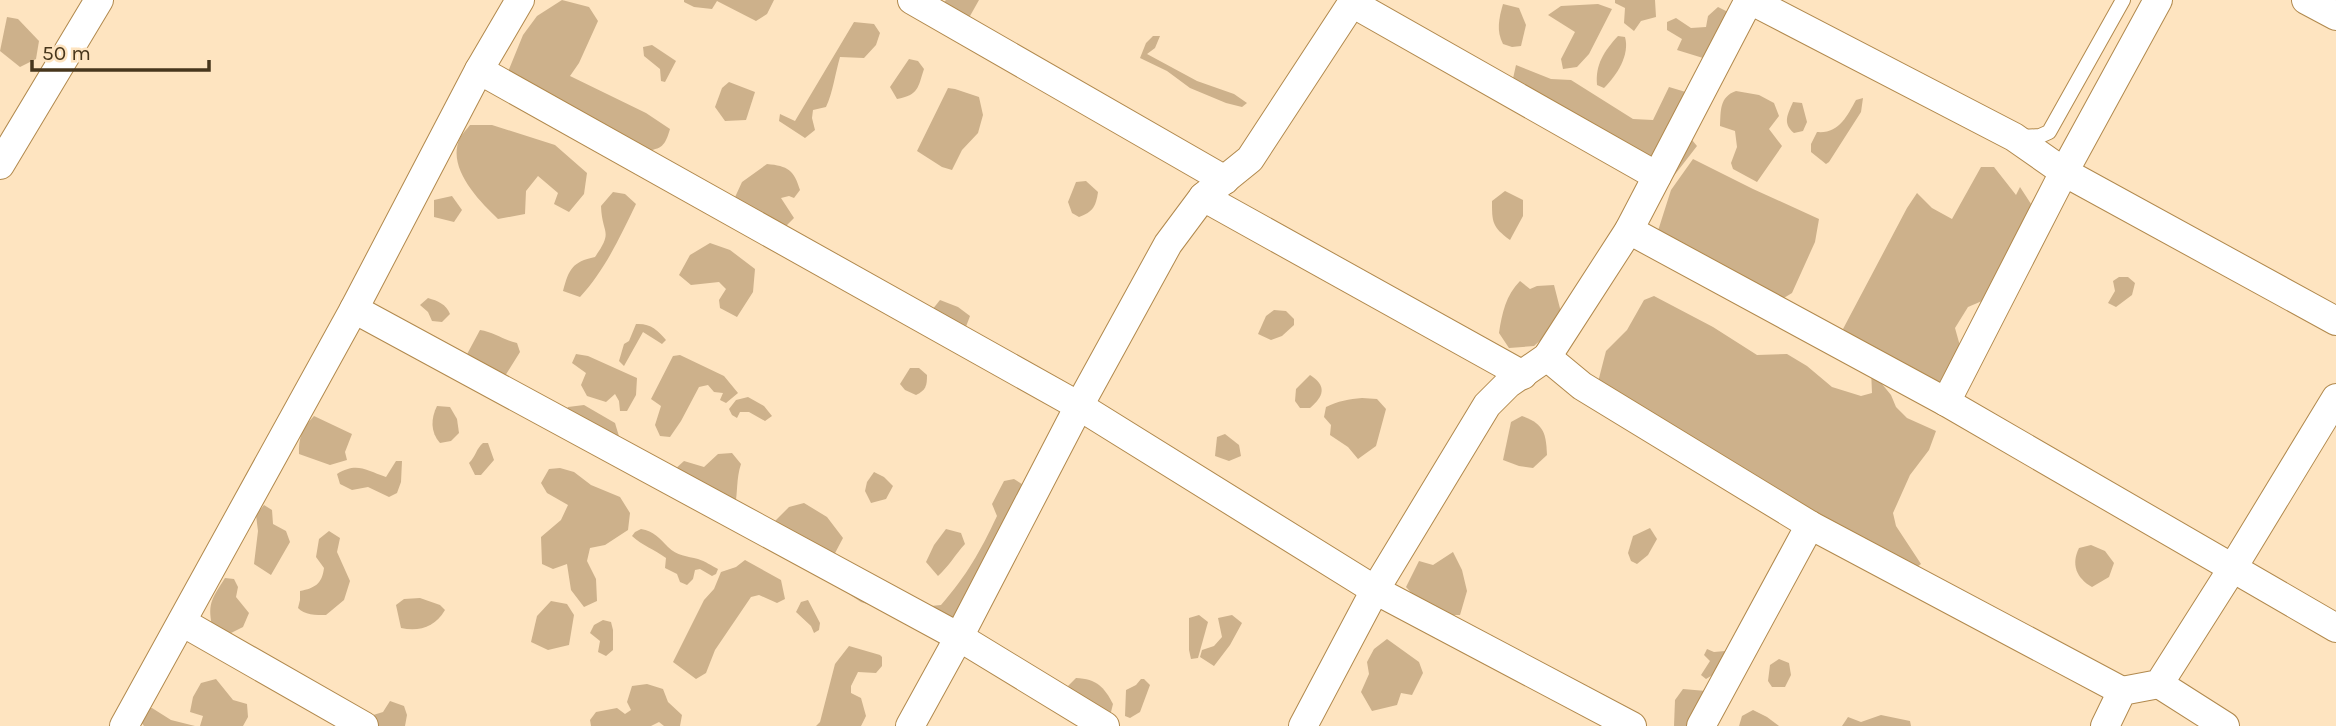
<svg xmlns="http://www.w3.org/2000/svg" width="2336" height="726" font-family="Karla,sans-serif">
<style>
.green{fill:#cdb18b}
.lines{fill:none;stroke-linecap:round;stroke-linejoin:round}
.service-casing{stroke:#b1894d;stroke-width:16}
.minor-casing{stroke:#b1894d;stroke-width:30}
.service{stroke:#fff;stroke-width:14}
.minor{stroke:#fff;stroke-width:28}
</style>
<rect width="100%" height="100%" fill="#fee4c0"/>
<g class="green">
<path d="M562,0l27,7 9,14 -19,42 -9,13 76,37 24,16c-5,17 -8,20 -25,22l-140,-72 18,-44 14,-19z"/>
<path d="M684,0h90l-7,14 -11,7 -39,-20 -5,8 -18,-2 -10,-5z"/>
<path d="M946,0h33l-18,32 -11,-6 -6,-24z"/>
<path d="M1615,0h40l1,17 -15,4 -7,10 -10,-8 1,-15 -10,-5z"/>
<path d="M1503,4l16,4 7,17 -5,21 -9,1 -9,-3c-7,-13 -4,-26 0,-40z"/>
<path d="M1598,4l14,5 -23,45 -12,13 -14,2 -2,-10 14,-27 -27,-17 13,-9z"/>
<path d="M1718,7l16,8 -31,43 -26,-8 5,-11 -15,-9v-8l9,-4 15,10 15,-1 2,-11z"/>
<path d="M7,17l11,2 21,22 -3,18 -16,8 -20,-16z"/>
<path d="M854,22l20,2 6,9 -4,12 -12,13 -24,-1c-5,17 -7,35 -14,50l-13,3 -1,8 3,12 -10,8 -26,-17 1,-7 15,7z"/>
<path d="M1153,36h7l-5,12 -8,6 50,27 37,13 13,9 -5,4 -16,-4 -36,-15 -23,-17 -27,-13 6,-15z"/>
<path d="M1618,36l7,1c5,18 -8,38 -21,51l-7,-3c-2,-20 7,-34 21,-49z"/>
<path d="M652,45l24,16 -11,21 -4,-1 -1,-12 -16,-13 -1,-9z"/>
<path d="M909,59l9,2 6,8c-6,18 -5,26 -27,30l-7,-12z"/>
<path d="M1516,65l35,14 20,1 62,39 20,1 16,-33 20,6 -7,35 15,18 -31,40 -156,-94z"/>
<path d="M729,82l26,10 -9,28 -21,1 -10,-14 7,-19z"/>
<path d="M948,88l7,1 24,8 4,18 -5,18 -16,17 -10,20 -10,-3 -25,-16z"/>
<path d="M1736,91l23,4 15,8 5,13 -10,13 13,17 -25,36 -24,-13 -2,-6 6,-16 -2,-16 -15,-5c1,-15 -1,-29 16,-35z"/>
<path d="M1863,98l-2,14 -32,50 -3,2 -15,-12v-8l6,-12c22,2 30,-16 39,-32z"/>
<path d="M1793,102l9,1 5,19 -4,9 -9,2c-12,-10 -6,-19 -1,-31z"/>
<path d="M470,125h22l63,20 32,28 -3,21 -15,18 -15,-8 4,-11 -20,-17 -12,15 -1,23 -27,5c-20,-19 -52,-52 -38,-81 2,-4 7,-9 10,-13z"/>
<path d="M1693,159l60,30 66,30 -4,23 -23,51 -15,9 -121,-65 15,-47z"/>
<path d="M767,164c21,2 27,6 33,26l-6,8 -5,-2 -8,2 13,20 -9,9 -55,-19 12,-26z"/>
<path d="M1981,167h13l22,28 4,-8 11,17 1,8 -50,89 -14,6 -13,21 7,25 -19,31 -74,-28 -26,-27 64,-121 10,-15 15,15 20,11z"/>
<path d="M1086,181l12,11c-2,14 -5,20 -19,25l-7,-4 -4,-11 8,-20z"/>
<path d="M1505,191l18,9v16l-13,24c-18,-13 -18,-18 -18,-39z"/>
<path d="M613,192l12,2 11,10c-16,33 -31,66 -56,93l-17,-6c6,-22 9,-29 32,-34 19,-27 7,-22 6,-51z"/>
<path d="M452,196l10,14 -8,12 -20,-5v-17z"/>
<path d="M710,243l20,7 25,19 -2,23 -16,25 -17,-9 -1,-8 7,-11 -7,-7 -28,3 -12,-10 11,-20z"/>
<path d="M2119,277h9l7,6 -3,12 -16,12 -8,-4 7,-12 -2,-10z"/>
<path d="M1520,281l10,8 7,-3 17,-1 9,35 -29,26 -25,2 -10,-15c3,-20 7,-38 21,-52z"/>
<path d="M1654,296l59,31 44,28 30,-1 20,12 25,21 29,9 11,-3 -1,-23 10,5 1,9 9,11 5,12 11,11 29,13 -7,19 -19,25 -17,38 3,13 25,38 -11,8 -312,-190 8,-31 21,-21 17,-30z"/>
<path d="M428,298c10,3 18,6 22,16l-8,8 -10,-1 -4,-9 -8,-7z"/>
<path d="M940,300l18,7 12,9 -6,16 -32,-22z"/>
<path d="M1274,310l12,1 8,8v6l-12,11 -11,4 -13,-6 8,-18z"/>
<path d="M636,324c14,-1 22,6 30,16l-4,4 -19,-12 -19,34 -5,-5 5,-17 5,-3z"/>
<path d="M480,330c14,2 23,10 37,13l3,9 -20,32 -42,-13z"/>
<path d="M576,354l12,2 49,22 -1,17 -9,16h-7l-1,-10 -4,-7 -9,8 -19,-6 -6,-11 5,-12 -14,-10z"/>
<path d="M680,355l44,21 14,17 -12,10 -6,-3 3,-7 -9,-1 -6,-7 -9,2 -18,34 -11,16 -10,-1 -5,-11 6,-19 -10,-7 22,-43z"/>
<path d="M910,368h9l8,7c0,11 -1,15 -11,20l-11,-5 -5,-6z"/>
<path d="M1310,375c17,11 14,21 0,33h-10l-5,-7 1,-12z"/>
<path d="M748,397l16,9 8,10 -7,5 -16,-9h-9l-3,6 -5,-3 -3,-6 7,-9z"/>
<path d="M1362,398l15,1 9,10 -10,37 -18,13 -10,-12 -18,-12 1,-10 -7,-8 2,-10c12,-6 23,-8 36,-9z"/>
<path d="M584,405l31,18 6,20 -63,-18 10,-18z"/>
<path d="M437,406l13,1 7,12 2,14 -8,8 -11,2c-10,-11 -9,-25 -3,-37z"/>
<path d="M314,416l38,18 -7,18 2,8 -17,5 -31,-11c-1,-16 4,-27 15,-38z"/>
<path d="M1522,416c22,8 24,17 25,39l-14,13 -14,-2 -16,-6 8,-38z"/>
<path d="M1225,434l14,11 2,11 -12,5 -14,-5 2,-19z"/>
<path d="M483,443h5l6,17 -13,15h-6l-6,-12c7,-7 7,-14 14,-20z"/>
<path d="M732,453l9,11c-5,15 -3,28 -6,42l-62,-35 11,-10 20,6 14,-13z"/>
<path d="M396,461h6l-1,21 -4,11 -8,4 -21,-10 -16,3 -12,-6 -3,-10c20,-12 28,-4 49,3z"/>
<path d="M560,468l14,4 17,13 29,12 10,16 -2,17 -23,15 -15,3 -3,13 9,18 1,22 -13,6 -13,-17 -4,-26 -14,5 -11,-5 -1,-27 20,-17 7,-15 -21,-12 -6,-10 8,-14z"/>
<path d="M874,472l10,5 9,9 -7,13 -15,4 -6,-12 2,-9z"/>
<path d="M1014,479l17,11 -85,140 -85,-28 -21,-14 71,20 30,-3c26,-30 39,-53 56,-89l-5,-12 12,-23z"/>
<path d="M804,503l23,14 16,21 -9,17 -1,17 -12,6c-19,-11 -37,-36 -46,-57l14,-14z"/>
<path d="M264,505l8,5 1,14 13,7 4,11 -19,33 -17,-11 4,-33 -2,-16z"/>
<path d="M1650,528l7,11 -9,16 -11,9 -6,-3 -3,-8 5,-17z"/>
<path d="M641,529c13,2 19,10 27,18 9,9 19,9 30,12 7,2 14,7 20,10l-2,5 -4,2 -12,-7 -5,1 -2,9 -6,6 -7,-3 -3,-8 -12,-6 1,-10c-12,-9 -23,-12 -34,-22l3,-4z"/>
<path d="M946,529l15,4 4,11c-10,11 -16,22 -27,32l-12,-14 8,-17z"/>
<path d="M329,531l11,7 -3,14 13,29 -6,19 -18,15c-10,0 -22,0 -28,-7l2,-8v-9c15,-3 22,-7 24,-23l-8,-11 3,-18z"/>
<path d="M2091,545l14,6 9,12 -5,14 -17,10c-16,-9 -21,-23 -13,-39z"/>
<path d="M1453,552l9,18 5,21 -7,24h-18l-24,-15 -12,-13 13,-26 14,4z"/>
<path d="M745,560l36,20 4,19 -8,4 -18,-8 -8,2 -36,53 -9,23 -10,6 -23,-17 31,-62 10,-11 7,-17 15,-5z"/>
<path d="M225,578l9,1 4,8 -2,10 13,16 -6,14 -18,9 -12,-6c-6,-26 -2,-30 12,-52z"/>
<path d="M420,598l20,7 5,5c-10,17 -26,22 -44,18l-5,-23 8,-6z"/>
<path d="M808,600l12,23 -1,7 -5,3 -3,-7 -15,-14 5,-10z"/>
<path d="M551,601l16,3 7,11 -5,30 -21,5 -17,-8 6,-26z"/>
<path d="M1199,615l9,7 -10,36 -7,1 -2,-9v-32z"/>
<path d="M1232,615l10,8 -12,22 -16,21 -14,-9 2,-7 12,-4 8,-9 -4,-19z"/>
<path d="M603,620l8,2 2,8v20l-7,6 -8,-4 2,-11 -10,-8 4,-8z"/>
<path d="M1387,639l32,23 4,11 -11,22 -11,-2 -4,12 -25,6 -11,-19 8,-18 -2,-12 7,-13z"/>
<path d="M849,646l31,9 2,2v9l-6,7 -18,-1 -7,14v7l10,5 5,18 -5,10h-45l4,-4 15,-58z"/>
<path d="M1707,649l7,3 11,-1 -4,19 -15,9 -5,-4 9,-14 -6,-6z"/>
<path d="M1779,659l10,4 2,12 -6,12h-13l-4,-6 2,-16z"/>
<path d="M1076,678c21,1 28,9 37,26l-5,20 -41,-37z"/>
<path d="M216,679l17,21 14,4 1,13 -5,9h-43l3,-10 -13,-4 3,-15 8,-14z"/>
<path d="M1141,679h3l6,6 -10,27 -10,6 -5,-2 1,-26 10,-5z"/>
<path d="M647,684l16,5 5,13 14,13 -2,11h-16l-5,-4 -8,4h-60l-1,-6 6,-8 21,-4 8,6 6,-4 -4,-8 5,-16z"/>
<path d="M1683,689l23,2 -2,35h-30l1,-26z"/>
<path d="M390,701l14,5 3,9 -2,11h-34l-1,-10 13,-4z"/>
<path d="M144,708h8l19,12 24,6h-51l-3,-4z"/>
<path d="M1753,710l14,7 12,9h-40l3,-10z"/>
<path d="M1881,715l29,6 1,5h-69l6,-9 13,5z"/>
</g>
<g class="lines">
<g class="service-casing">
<path id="service" d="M2021,137l19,-1 9,-4 74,-132"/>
</g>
<g class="minor-casing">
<g id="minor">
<path d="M912,0l313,180"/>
<path d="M1750,0l264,137 50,35 272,149"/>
<path d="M2306,0l30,16"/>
<path d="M1352,3l305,173"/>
<path d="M479,70l600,336 296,184 257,136"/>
<path d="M0,165l99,-165"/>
<path d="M1203,197l320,178"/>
<path d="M1629,230l317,172 390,226"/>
<path d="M354,309l605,328 146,89"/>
<path d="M1547,357l35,29 228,139 312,166"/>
<path d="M1946,402l118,-230 94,-172"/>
<path d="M182,622l182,104"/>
<path d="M2159,684l66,42"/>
<path d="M124,726l230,-417 125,-239 41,-70"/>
<path d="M910,726l49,-89 120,-231 89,-162 35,-47 47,-38 104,-159"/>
<path d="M1303,726l72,-136 112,-185 21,-21 39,-27 82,-127 120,-230"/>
<path d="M1701,726l109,-201"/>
<path d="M2105,726l17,-35 37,-7 73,-115 104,-171"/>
</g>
</g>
<use href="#service" class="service"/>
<use href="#minor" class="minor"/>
</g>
<path d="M32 60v10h177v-10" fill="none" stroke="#47361c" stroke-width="3.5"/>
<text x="42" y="60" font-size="21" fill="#47361c" stroke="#fee4c0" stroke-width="5" paint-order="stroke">50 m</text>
</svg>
